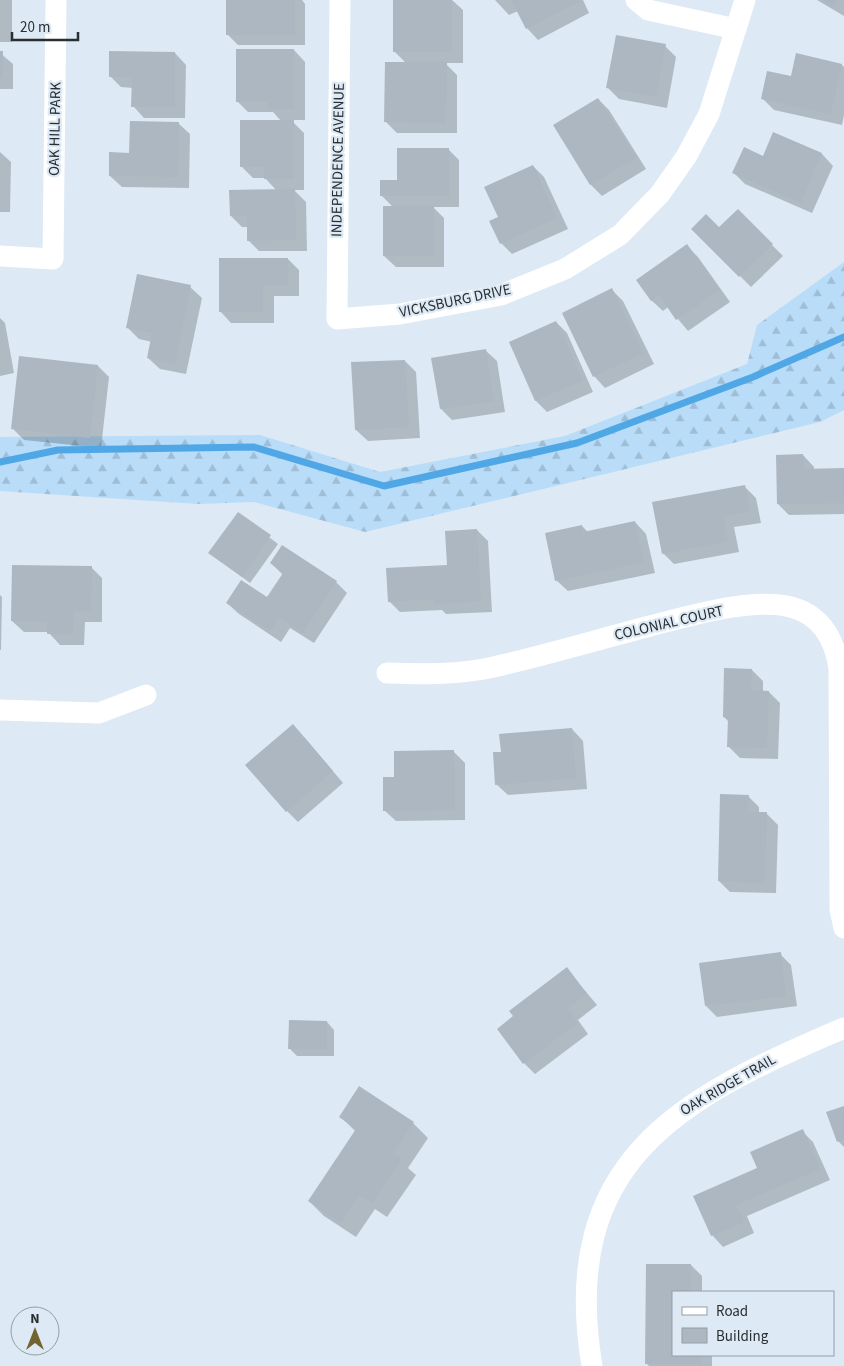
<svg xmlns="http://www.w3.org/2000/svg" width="844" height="1366" font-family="'Source Sans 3',sans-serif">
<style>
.forest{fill:url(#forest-firs)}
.shadow{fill:#0003}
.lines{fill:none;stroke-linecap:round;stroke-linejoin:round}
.stream{stroke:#50a7e6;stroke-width:7}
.building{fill:#acb7c1}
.street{stroke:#fff;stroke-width:21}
.labels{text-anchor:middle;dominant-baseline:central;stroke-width:4.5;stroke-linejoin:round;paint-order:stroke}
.street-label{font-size:15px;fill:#292e32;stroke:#dde9f4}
</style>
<defs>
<pattern id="forest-firs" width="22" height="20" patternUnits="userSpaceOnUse" patternTransform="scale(1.25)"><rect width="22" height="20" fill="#b9ddf9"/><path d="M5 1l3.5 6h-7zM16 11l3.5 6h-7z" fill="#9fbed6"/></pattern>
</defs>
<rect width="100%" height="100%" fill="#dde9f4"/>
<path class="forest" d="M844,262v148l-24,12 -455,110 -111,-30 -56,2 -198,-13v-54l260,-2 120,37 185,-36 182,-72 10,-39z"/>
<g class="shadow">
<rect x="0" y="0" width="12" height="42"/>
<path d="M227,0h75l3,4v41h-67l-11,-11z"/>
<path d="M394,0h58l11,10v53h-18l12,12v58h-60l-11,-11 20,-59 -12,-12z"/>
<path d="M495,0h88l6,13 -51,27 -11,-12 -9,-17 -9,4z"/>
<path d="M817,0h27v16z"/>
<path d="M665,46l11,11 -9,51 -48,-9 -11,-11z"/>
<path d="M294,50l11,12v58h-14l13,13v57h-10l12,12 1,49h-48l-11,-11v-13h-6l-11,-11 46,-25 -12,-13h-12l-12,-12 41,-44 -9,-10h-25l-11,-11z"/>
<path d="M0,53l13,11v25h-13z"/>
<path d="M175,53l11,12 -1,53h-41l-11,-12v-18l-12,-1 -11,-11z"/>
<path d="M842,65l2,2v48l-2,10 -68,-15 -12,-12 30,-20z"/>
<path d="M598,99l11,11 37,59 -44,27 -11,-11 -36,-59z"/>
<path d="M178,123l12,11 -1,54 -67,-1 -12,-11 20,-22z"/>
<path d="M773,134l49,20 11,12 -21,47 -67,-29 -11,-11 30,-16z"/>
<path d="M448,149l11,11v47h-26l11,11v49h-48l-12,-11 9,-49 -12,-12 17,-14z"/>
<path d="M0,152l11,10 -1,50h-10z"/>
<path d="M533,166l11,11 24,52 -56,25 -11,-11 -1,-26z"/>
<path d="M738,211l45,45 -32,31 -58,-58h26z"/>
<path d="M687,246l11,11 32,45 -42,29 -20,-24 -5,4 -12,-11z"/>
<path d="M288,259l11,11v26h-25v27h-43l-11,-12z"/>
<path d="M190,287l12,11 -16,76 -26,-5 -12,-11 4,-16 -13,-3 -11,-11z"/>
<path d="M612,290l11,11 31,63 -49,24 -11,-12z"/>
<path d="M0,318l5,5 9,50 -14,3z"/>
<path d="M556,322l11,11 26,59 -46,20 -11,-11 -26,-59z"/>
<path d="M485,350l12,11 8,51 -53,8 -11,-11z"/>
<path d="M405,361l11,11 4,66 -52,3 -12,-11z"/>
<path d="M98,366l11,11 -8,71 -77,-8 -11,-11z"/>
<path d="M803,455l11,12v3h30v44l-55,1 -11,-11z"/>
<path d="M745,487l11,11 5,25 -27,4 5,25 -65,12 -11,-11z"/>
<path d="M238,513l40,31 -28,39 -40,-30z"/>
<path d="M635,522l11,12 9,39 -87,18 -12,-11 26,-54 6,6z"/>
<path d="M477,530l11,11 4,71 -46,2 -4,-4 -42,2 -11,-11 59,-35z"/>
<path d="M271,563l65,19 11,11 -33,50 -24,-15 -9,14 -42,-28 -12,-11 41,-4 15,-24z"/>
<path d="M91,567l11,11v44h-17l-1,23h-24l-12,-13h-24l-12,-11z"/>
<path d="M0,595l2,2 -1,53h-1z"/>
<path d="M752,670l11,11v11h6l11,11 -2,56 -38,-1 -12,-12 1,-24 -5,-5z"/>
<path d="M572,729l11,12 4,48 -79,6 -12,-11z"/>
<path d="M304,737l39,46 -45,39 -11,-11z"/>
<path d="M453,751l12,12v57l-69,1 -12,-11 11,-32z"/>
<path d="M748,796l11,11v6h7l12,12 -2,68 -46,-1 -11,-11z"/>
<path d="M780,954l11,11 6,41 -80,11 -11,-11z"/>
<path d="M567,969l30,36 -19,15 10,14 -53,40 -11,-11z"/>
<path d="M327,1022l7,8v26h-37l-8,-8z"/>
<path d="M844,1107v40l-6,-6z"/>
<path d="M340,1116l73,7 15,15 -20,30 8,7 -29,42 -12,-8 -19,28 -32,-21 -15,-15 47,-69z"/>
<path d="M802,1131l11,11 17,38 -83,36 7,17 -31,14 -11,-12 47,-66z"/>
<path d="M647,1265h44l11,11v16h-29v63h39v11h-63l-3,-3z"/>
</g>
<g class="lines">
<path class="stream" d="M0,462l58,-12 196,-3 130,39 193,-43 176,-66 91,-40"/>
</g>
<g class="building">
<rect x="226" y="0" width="69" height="35"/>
<rect x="393" y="0" width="59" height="52"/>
<path d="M511,0h67l1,2 -53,27z"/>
<path d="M823,0h14l-4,6z"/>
<path d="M616,35l50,9 -10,53 -50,-9z"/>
<path d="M236,49h58v60h-26v-7h-32z"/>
<path d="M0,51h3l-1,27h-2z"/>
<path d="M109,51l66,1v55h-44l1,-30h-23z"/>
<path d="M796,53l46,11 -11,50 -70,-15 6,-28 24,5z"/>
<path d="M385,62h62l-1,61 -62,-1z"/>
<path d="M598,98l38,60 -46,27 -37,-60z"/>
<path d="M240,120h54v59h-30v-12h-24z"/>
<path d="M130,121l49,1 -1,55 -69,-1v-24l20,1z"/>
<path d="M773,132l49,21 -21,50 -69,-30 12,-26 19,9z"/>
<path d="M397,148h52v48h-69v-16h17z"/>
<path d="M533,165l24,53 -57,26 -11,-23 9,-4 -14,-30z"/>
<path d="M295,189l1,51 -49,1v-25h-17l-1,-26z"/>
<rect x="383" y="206" width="51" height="50"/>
<path d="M738,209l35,35 -34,33 -48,-48 15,-15 13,13z"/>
<path d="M687,244l33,46 -44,30 -17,-25 -8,6 -15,-21z"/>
<path d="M219,258h69v27h-25v27h-44z"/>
<path d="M137,274l54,11 -16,79 -28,-6 5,-25 -26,-5z"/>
<path d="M612,288l31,65 -50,24 -31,-64z"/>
<path d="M556,321l27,59 -48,21 -26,-59z"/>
<path d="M486,349l8,52 -54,8 -9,-51z"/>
<path d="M19,356l79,9 -8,73 -79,-9z"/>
<path d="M405,360l4,67 -54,3 -4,-68z"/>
<path d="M803,454l1,15 40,-1v35l-67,1 -1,-49z"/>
<path d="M745,485l5,27 -27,4 5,25 -66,13 -10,-52z"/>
<path d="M238,512l33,23 -29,42 -34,-24z"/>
<path d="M635,521l9,41 -89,19 -10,-48 37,-8 1,7z"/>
<path d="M477,529l4,72 -47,3v-5l-46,3 -2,-34 61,-3 -2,-34z"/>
<path d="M282,545l55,36 -34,52 -24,-16 -9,14 -44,-28 15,-23 26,17 16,-24 -13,-10z"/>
<path d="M12,565l80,1 -1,45h-17l-1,23h-26v-12l-36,-1z"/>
<path d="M724,668l28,1 -1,21 18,1 -2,57 -40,-1 1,-29 -5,-1z"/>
<path d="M293,724l40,47 -47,41 -41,-47z"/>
<path d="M572,728l4,50 -81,7 -2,-33h8l-2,-18z"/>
<path d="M454,750l1,60 -72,1v-34h11v-26z"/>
<path d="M720,794l29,1 -1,17h19l-2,71 -47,-2z"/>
<path d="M781,952l5,44 -81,10 -6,-43z"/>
<path d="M567,967l20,27 -19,14 10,15 -55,41 -26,-35 16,-13 -4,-5z"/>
<path d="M289,1020l38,1v28h-39z"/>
<path d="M359,1086l55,36 -21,32 9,5 -30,44 -13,-8 -18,28 -33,-22 48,-72 -17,-12z"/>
<path d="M844,1106v33l-7,3 -11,-30z"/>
<path d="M803,1129l17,40 -84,36 8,17 -33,14 -18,-40 64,-28 -7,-16z"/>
<path d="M646,1264h45v28h-18v63h28v9h-56z"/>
</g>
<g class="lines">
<g class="street">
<path d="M340,0l-3,319 63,-5 101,-19 64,-26 55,-34 40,-41 26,-37 23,-43 36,-114"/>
<path d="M636,0l12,10 88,19"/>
<path d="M0,256l53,3 3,-259"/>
<path d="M387,673c34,1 69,2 102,-5 54,-12 107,-28 161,-42 39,-10 102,-29 141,-19 30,8 44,33 48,61l1,241 4,19"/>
<path d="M0,710l99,3 47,-18"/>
<path d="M592,1366c-34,-205 87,-268 252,-338"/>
</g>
</g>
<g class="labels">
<g class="street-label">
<text transform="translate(55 129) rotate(-89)">OAK HILL PARK</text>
<text transform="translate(338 160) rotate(-89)">INDEPENDENCE AVENUE</text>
<text transform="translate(455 301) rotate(-12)">VICKSBURG DRIVE</text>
<text transform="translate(669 623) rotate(-13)">COLONIAL COURT</text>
<text transform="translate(728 1085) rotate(-30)">OAK RIDGE TRAIL</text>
</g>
</g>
<rect x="672" y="1291" width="162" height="65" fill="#dde9f4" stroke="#959ea6"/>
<rect x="682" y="1307" width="25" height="8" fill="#ffffff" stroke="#959ea6"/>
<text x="716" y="1316" font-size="15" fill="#292e32">Road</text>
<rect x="682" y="1328" width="25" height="15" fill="#acb7c1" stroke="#959ea6"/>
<text x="716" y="1341" font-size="15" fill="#292e32">Building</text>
<g transform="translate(35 1331)"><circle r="24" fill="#dde9f4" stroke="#959ea6"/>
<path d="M0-4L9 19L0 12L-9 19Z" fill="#726330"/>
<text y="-8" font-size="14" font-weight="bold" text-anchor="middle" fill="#292e32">N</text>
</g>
<path d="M12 32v8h66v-8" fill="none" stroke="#292e32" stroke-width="2.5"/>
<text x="20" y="32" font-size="15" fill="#292e32" stroke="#dde9f4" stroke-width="4" paint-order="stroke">20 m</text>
</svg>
